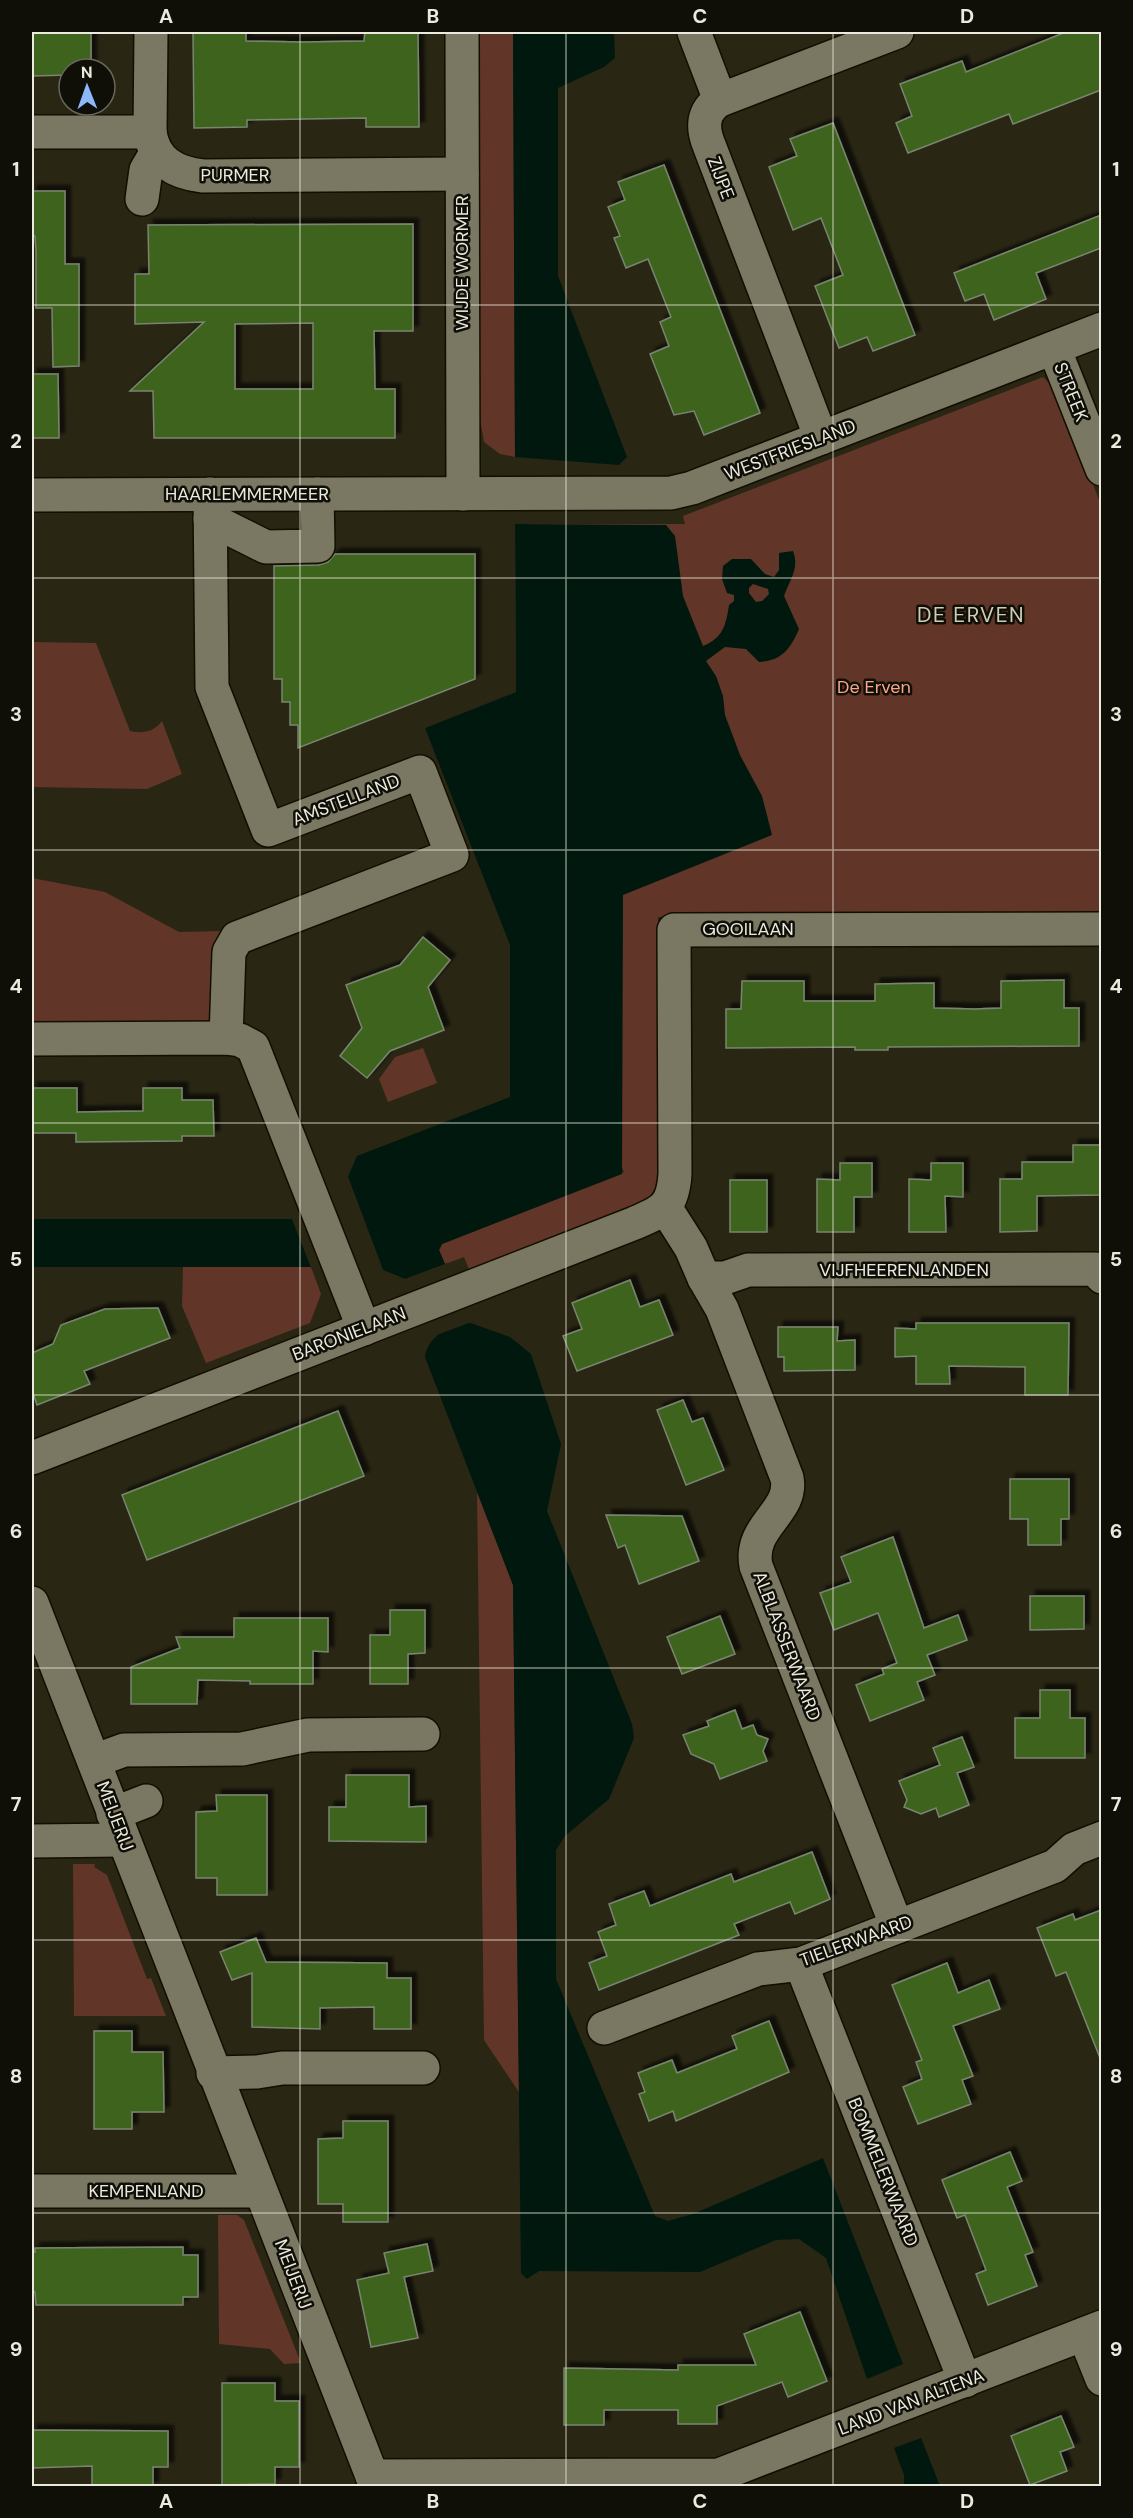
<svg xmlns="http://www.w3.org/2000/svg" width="1133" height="2518" font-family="'DM Sans',sans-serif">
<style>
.green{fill:#613628}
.water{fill:#00180d;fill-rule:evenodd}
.pier{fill:#292614}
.building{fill:#3e631b;stroke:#798572;stroke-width:1.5;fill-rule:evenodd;filter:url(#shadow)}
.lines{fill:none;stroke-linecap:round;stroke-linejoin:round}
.minor-casing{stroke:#120f01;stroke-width:36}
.minor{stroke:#7a7762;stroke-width:33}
.grid{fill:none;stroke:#ebeade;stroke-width:1.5;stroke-opacity:0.55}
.labels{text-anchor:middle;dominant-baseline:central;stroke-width:5;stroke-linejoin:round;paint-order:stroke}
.street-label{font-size:18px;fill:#ebeade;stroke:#100f07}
.park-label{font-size:18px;fill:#fca588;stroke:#100f07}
.quarter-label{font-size:21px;letter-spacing:1.5px;fill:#ceccb4;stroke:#100f07}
.neatline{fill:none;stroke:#ebeade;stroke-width:2}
.grid-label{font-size:20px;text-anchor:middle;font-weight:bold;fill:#ebeade}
</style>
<defs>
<filter id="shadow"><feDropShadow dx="5.5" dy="-5.5" stdDeviation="1.5" flood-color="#0009"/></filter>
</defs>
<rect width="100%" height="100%" fill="#292614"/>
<g class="green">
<path d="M477,32h36l2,425 -15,-3 -16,-12 -4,-22z"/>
<path d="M1043,377l14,14 44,114v409l-443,3 1,253c-2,15 -5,24 -17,34l-172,68 -6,-15 -19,7 -6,-14 3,-6 182,-72 -199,-444 91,-36 -1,-168h170l-2,-8z"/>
<path d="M32,642l64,1 34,88c12,3 24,1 32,-10l20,53 -35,15 -115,-2z"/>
<path d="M32,878l73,14 74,40 43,-1 -5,9 -5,79 -3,3 -177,5z"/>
<path d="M423,1048l14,35 -49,19 -9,-23 16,-22z"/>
<path d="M183,1267h128l10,27 -11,29 -104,40 -24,-57z"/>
<path d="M477,1492l36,93 6,507 -35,-52z"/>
<path d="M73,1864h22l-1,3 13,8 40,104 4,-1 15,38h-92z"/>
<path d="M218,2215h19l7,5 57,143 -17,1 -14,-15 -51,-5z"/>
</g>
<g class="water">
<path d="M513,32h101l1,26 -11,9 -46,21v188l69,181 -8,8 -104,-8z"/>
<path d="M515,524l151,1 9,11 8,60 20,50c20,-8 23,-21 26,-41l5,-4v-6l-7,-2 -5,-14 1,-13 9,-7h19l14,15 9,3 5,-7v-17l14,-2c7,17 -4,30 -9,45l15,33c-8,19 -17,32 -40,33l-13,-13 -21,-2 -19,14 10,15 7,20 2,19 15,40 22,41 10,39 -149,60 -1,279 -180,70 -3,6 6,14 -40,15 -22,-9 -35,-93 9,-21 153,-59v-152l-85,-217 91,-36zM753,584l15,5 1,5 -7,7 -6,1 -7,-9v-5z"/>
<path d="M32,1219h260l19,48h-279z"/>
<path d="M465,1321l45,16 21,17 30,90 -14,67 85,213 2,14 -25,61 -44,37 -9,14v129l99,237 13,5 25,-7 130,-56 80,206 -36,15 -41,-121 -27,-19 -23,1 -76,32 -161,-1 -12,8 -6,-6 -8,-688 -88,-228c3,-21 22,-29 40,-36z"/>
<path d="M921,2438l19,48h-36v-11l-10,-27z"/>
</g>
<g class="pier">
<path d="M350,1165l-2,12 35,93 22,9 43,-16v4l-42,15 -25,-11 -36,-93z"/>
<path d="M291,1216l4,2 19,49 -2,3z"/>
<path d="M464,1318l10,3 -45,17 18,-13z"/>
</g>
<g class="building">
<path d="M32,32h59v37h-22v6l-37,1z"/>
<path d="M193,32h53v9l57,1 61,-1 1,-9h53l1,95h-53v-9l-119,2v7l-53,1z"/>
<path d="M1066,32h35v58l-88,34 -4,-10 -101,39 -12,-30 16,-7 -12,-32 62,-23 4,11z"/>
<path d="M833,123l82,212 -42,16 -6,-14 -28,11 -24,-62 28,-11 -22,-57 -28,12 -24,-63 28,-11 -7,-17z"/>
<path d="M664,165l96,248 -56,22 -10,-24 -20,4 -24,-61 19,-8 -9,-24 11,-5 -23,-58 -22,9 -12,-30 6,-2 -12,-29 17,-7 -7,-18z"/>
<path d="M32,191h33v73h14v102l-26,1 -1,-59h-16v-57l-1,-15h-3z"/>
<path d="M1101,215v33l-65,25 10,26 -52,21 -10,-26 -19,7 -11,-28z"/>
<path d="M413,224v107h-39l1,58h20v49h-241l-1,-47h-23l74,-69 -69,2v-50h14l-1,-49zM313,323v66h-78v-65z"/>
<path d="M32,374h26l1,64h-27z"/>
<path d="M335,554h140v125l-177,69v-23h-8v-23h-8v-23h-8v-113l45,-1 9,-3z"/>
<path d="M423,937l27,23 -22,27 16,43 -54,21 -23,27 -27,-22 22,-28 -16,-43 54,-20z"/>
<path d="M1064,980v28h15v38l-191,1v3h-33v-3l-129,1v-39h15l1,-28h62v20h71v-17l59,-1v25l41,1 26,-1v-27z"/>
<path d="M32,1088h45v24l66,-1v-23h39v12h31l1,36h-32v5l-106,1v-9h-44z"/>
<path d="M1073,1145h28v50l-64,1v35l-37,1v-53h22v-17h51z"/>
<path d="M840,1163h32v34h-18v35h-37v-53l23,1z"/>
<path d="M931,1163h32v34l-18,-1 1,36h-37v-53l22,1z"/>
<rect x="730" y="1180" width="37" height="52"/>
<path d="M630,1280l10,27 19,-7 14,35 -96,36 -14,-35 19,-7 -10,-26z"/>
<path d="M158,1308l12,30 -86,33 6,13 -53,21 -5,-15v-37l21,-9 8,-19 44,-16z"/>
<path d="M916,1323h153l-1,72h-43v-28l-76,-1 1,18h-34v-28l-21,1v-29l21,1z"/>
<path d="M778,1327h60l-1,14 18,-1v30l-71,1v-14h-6z"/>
<path d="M683,1400l9,22 11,-4 21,52 -38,15 -29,-75z"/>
<path d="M338,1411l26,65 -217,84 -25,-65z"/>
<path d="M1010,1479h59v40h-8v26h-33v-26h-18z"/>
<path d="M606,1515l76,1 17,45 -60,23 -14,-39 -7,3z"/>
<path d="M893,1537l31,91 34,-13 9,25 -40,15 8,20 -18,7 7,18 -54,21 -14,-36 28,-11 -2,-5 15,-6 -19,-50 -44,17 -14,-37 31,-11 -10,-25z"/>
<path d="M1030,1596h54v33l-54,1z"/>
<path d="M390,1610h35v43l-17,1v30h-38v-49h20z"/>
<path d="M720,1616l15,38 -53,20 -15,-37z"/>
<path d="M234,1618h94v34l-15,-1v33h-63v-3l-52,-1 -1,24h-66v-37l49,-19 -4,-11h58z"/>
<path d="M1040,1690h30v28h15v40h-70v-40h25z"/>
<path d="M735,1710l7,19 11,-4 4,10 11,4 -5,12 4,10 -47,18 -6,-15 -23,-10 -8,-19 26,-9 -2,-5z"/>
<path d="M962,1737l12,30 -17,6 12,32 -30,12 -3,-9 -15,6 -17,-7 3,-7 -8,-19 41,-16 -7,-17z"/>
<path d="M346,1775h63v32l17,-1v36l-97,-1v-34h17z"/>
<path d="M216,1795h51v100h-50v-17h-21v-66l21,-1z"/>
<path d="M812,1852l18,47 -35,15 -5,-12 -56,22 5,11 -140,55 -10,-27 18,-7 -9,-24 18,-7 -7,-21 35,-13 6,15 81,-32 3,8z"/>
<path d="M1101,1910v147l-1,1 -34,-86 -10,4 -19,-48 36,-14 2,6z"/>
<path d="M256,1938l10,24 121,1v15h24v51h-37v-22l-54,1v21l-68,-2v-54l-20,7 -12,-28z"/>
<path d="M947,1963l11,30 31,-13 11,29 -47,17 20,50 -11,4 9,24 -53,20 -15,-37 19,-8 -6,-17 6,-2 -30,-75z"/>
<path d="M769,2021l20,51 -113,49 -3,-10 -24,10 -10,-27 6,-2 -7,-19 34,-13 5,13 60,-24 -5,-13z"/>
<path d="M94,2031h38v21h31l1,60h-32v17h-38z"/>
<path d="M343,2121h45v101h-45v-18h-25v-65l25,-1z"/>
<path d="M1010,2152l12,29 -15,6 26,65 -8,3 12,31 -49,19 -12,-31 10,-4 -21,-55 -8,3 -15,-38z"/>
<path d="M427,2244l6,27 -29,6 14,61 -47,9 -14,-67 32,-7 -5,-20z"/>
<path d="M183,2247v8h15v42h-15v8h-147l-1,-13h-3v-40h3v-4z"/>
<path d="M800,2312l27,69 -39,16 -6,-15 -65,24v18h-39v-14h-74v15h-40v-57l114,2v-5h78l-12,-31z"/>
<path d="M222,2383h53v18h24v66h-24v17l-53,1z"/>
<path d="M1061,2416l13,31 -14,5 7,19 -37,14 -19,-49z"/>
<path d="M32,2430l136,1v36h-15v20h-61v-21l-60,2z"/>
</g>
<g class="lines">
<g class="minor-casing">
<g id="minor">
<path d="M462,32l1,462"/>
<path d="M694,32l26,68"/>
<path d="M32,132h118c4,29 25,41 53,44l259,-2"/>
<path d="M150,132l1,-100"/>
<path d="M142,199l4,-29 10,-17"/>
<path d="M1054,348l48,121"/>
<path d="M821,438l-112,-293c-7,-17 -7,-34 11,-45l177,-68"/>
<path d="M210,494l2,193 56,143 152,-58 32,83 -215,83 -8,14 -3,86"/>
<path d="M32,495l639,-2 21,-5 410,-159"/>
<path d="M210,519l56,28 52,-1 -1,-52"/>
<path d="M32,1039l194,-1 14,2 13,7 111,282"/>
<path d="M665,1207l26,41 13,30 18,31 65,169c7,34 -39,48 -31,88l141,361"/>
<path d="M704,1278h21l23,-8 347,-1 7,8"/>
<path d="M32,1458l603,-235c28,-12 38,-16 40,-49l-1,-244 428,-1"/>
<path d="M32,1603l340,873"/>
<path d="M94,1761l30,-11 118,-1 66,-14 115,-1"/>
<path d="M113,1814l33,-13"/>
<path d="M32,1841l91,-1"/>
<path d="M801,1964l164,417"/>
<path d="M604,2028l154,-59 43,-5 254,-98 19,-17 28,-11"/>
<path d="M213,2073l44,-1 25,-4h141"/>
<path d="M32,2191h228"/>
<path d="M1084,2334l18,45"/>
<path d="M372,2476l347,-1 383,-148"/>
</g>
</g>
<use href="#minor" class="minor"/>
</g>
<path class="grid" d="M300,32v2454M566,32v2454M833,32v2454M32,305h1070M32,578h1070M32,850h1070M32,1123h1070M32,1395h1070M32,1668h1070M32,1940h1070M32,2213h1070"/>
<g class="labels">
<g class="street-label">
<text x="235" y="175">PURMER</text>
<text transform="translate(721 178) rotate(69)">ZIJPE</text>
<text transform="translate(462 263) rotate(-90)">WIJDE WORMER</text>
<text transform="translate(1071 392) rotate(68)">STREEK</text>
<text transform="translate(790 450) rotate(-21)">WESTFRIESLAND</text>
<text x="247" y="494">HAARLEMMERMEER</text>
<text transform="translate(346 800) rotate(-21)">AMSTELLAND</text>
<text x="748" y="929">GOOILAAN</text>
<text x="904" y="1270">VIJFHEERENLANDEN</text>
<text transform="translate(349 1334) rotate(-21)">BARONIELAAN</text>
<text transform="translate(787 1646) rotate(69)">ALBLASSERWAARD</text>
<text transform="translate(115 1816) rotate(69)">MEIJERIJ</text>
<text transform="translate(856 1941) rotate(-20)">TIELERWAARD</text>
<text transform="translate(883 2172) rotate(68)">BOMMELERWAARD</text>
<text x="146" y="2191">KEMPENLAND</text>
<text transform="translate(293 2274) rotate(69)">MEIJERIJ</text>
<text transform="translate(911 2402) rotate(-21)">LAND VAN ALTENA</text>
</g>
<g class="park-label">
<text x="874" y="687">De Erven</text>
</g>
<g class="quarter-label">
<text x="971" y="615">DE ERVEN</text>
</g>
</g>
<rect width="1133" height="2518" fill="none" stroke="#100f07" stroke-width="66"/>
<g transform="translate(87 87) rotate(359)"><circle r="28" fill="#100f07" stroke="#68675d" stroke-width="1.5"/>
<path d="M0-4.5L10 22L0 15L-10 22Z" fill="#8db9fc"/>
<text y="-9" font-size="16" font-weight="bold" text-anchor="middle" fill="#ebeade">N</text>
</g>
<rect x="33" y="33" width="1067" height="2452" class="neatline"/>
<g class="grid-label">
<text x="166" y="23">A</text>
<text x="433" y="23">B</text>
<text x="700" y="23">C</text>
<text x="967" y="23">D</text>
<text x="16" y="176">1</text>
<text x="1116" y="176">1</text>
<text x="16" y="448">2</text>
<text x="1116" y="448">2</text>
<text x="16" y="721">3</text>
<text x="1116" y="721">3</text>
<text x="16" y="993">4</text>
<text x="1116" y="993">4</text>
<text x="16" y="1266">5</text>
<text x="1116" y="1266">5</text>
<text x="16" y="1538">6</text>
<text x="1116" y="1538">6</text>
<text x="16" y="1811">7</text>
<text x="1116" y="1811">7</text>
<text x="16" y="2083">8</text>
<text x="1116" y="2083">8</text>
<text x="16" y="2356">9</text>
<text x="1116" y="2356">9</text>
<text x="166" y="2508">A</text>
<text x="433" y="2508">B</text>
<text x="700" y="2508">C</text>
<text x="967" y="2508">D</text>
</g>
</svg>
